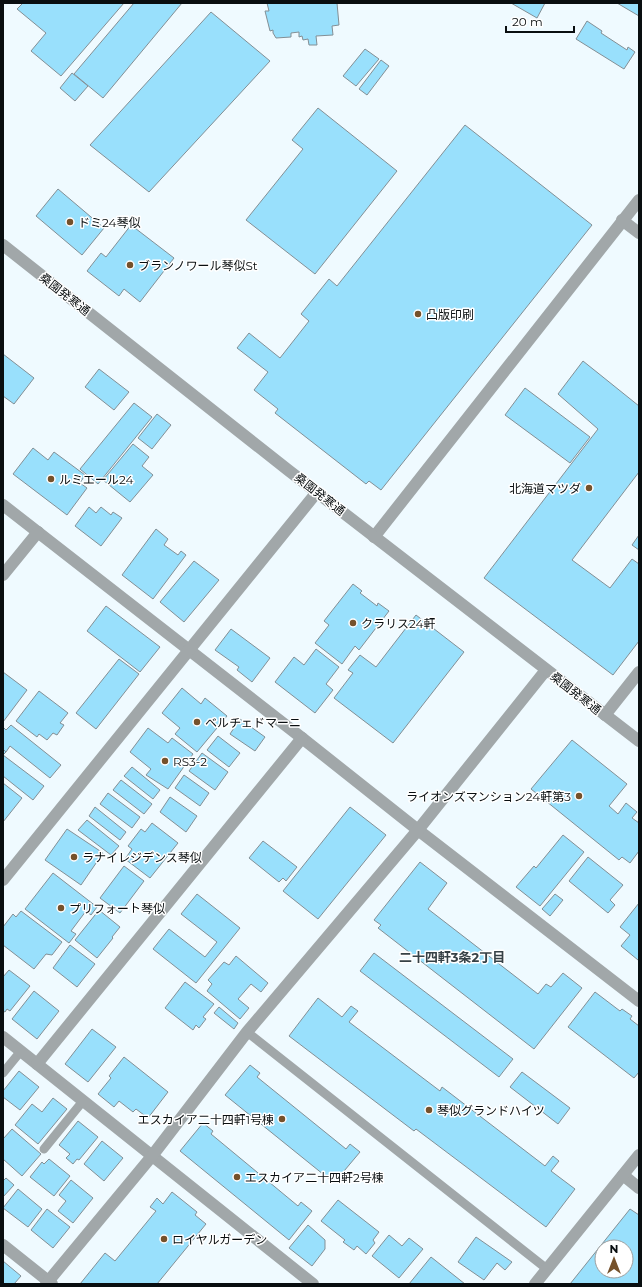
<svg xmlns="http://www.w3.org/2000/svg" width="642" height="1287" font-family="Montserrat,'Noto Sans JP',sans-serif">
<style>
.building{fill:#99e0fc;stroke:#838f95;fill-rule:evenodd}
.lines{fill:none;stroke-linecap:round;stroke-linejoin:round}
.service{stroke:#a1a7a9;stroke-width:9}
.minor{stroke:#a1a7a9;stroke-width:12}
.tertiary{stroke:#a1a7a9;stroke-width:12}
.poi-dot{fill:#75512b;stroke:#fff;stroke-width:1.5}
.labels{text-anchor:middle;dominant-baseline:central;stroke-width:3;stroke-linejoin:round;paint-order:stroke}
.poi-label{font-size:12px;fill:#090e10;stroke:#fff;text-anchor:start}
.street-label{font-size:12px;fill:#090e10;stroke:#fff}
.neighbourhood-label{font-size:13px;font-weight:bold;fill:#364146;stroke:#fff}
</style>
<rect width="100%" height="100%" fill="#effaff"/>
<g class="building">
<path d="M23,3h101l-63,73 -30,-25 15,-18 -29,-24z"/>
<path d="M134,3h48l-79,95 -29,-24z"/>
<path d="M267,3h70l2,22 -7,1 1,9 -17,1 1,9h-8l-1,-6 -5,1 -1,-4 -3,1v-5l-8,1v4l-15,1 -3,-5v-3l-3,1 -5,-20h4z"/>
<path d="M511,3h34l-8,15z"/>
<path d="M617,3h22v13z"/>
<path d="M211,12l59,49 -121,131 -59,-47z"/>
<path d="M587,21l15,10 -1,2 26,17 1,-3 7,5 -11,17 -48,-30z"/>
<path d="M365,49l14,10 -23,27 -13,-10z"/>
<path d="M381,60l8,6 -22,29 -8,-6z"/>
<path d="M72,73l16,13 -13,15 -15,-13z"/>
<path d="M318,108l79,63 -82,103 -69,-54 57,-71 -11,-9z"/>
<path d="M465,125l127,100 -211,265 -12,-9 -3,3 -91,-71 3,-4 -24,-19 14,-18 -31,-24 12,-15 31,25 29,-37 -8,-7 28,-35 8,7z"/>
<path d="M58,189l46,39 -22,27 -46,-39z"/>
<path d="M131,225l43,33 -34,44 -16,-13 -5,7 -32,-25 14,-18 5,4z"/>
<path d="M3,354l31,24 -20,26 -11,-8z"/>
<path d="M583,361l56,45v66l-67,88 38,28 22,-29 7,5v77l-26,34 -129,-97 114,-149 -40,-35z"/>
<path d="M99,369l30,23 -15,18 -29,-23z"/>
<path d="M525,388l65,49 -20,26 -65,-48z"/>
<path d="M134,403l18,14 -54,67 -18,-15z"/>
<path d="M157,414l14,11 -19,24 -14,-11z"/>
<path d="M133,444l16,13 -7,9 11,9 -23,27 -27,-22z"/>
<path d="M33,448l15,12 6,-8 31,23 -5,8 7,5 -20,27 -54,-41z"/>
<path d="M89,507l7,6 5,-6 10,8 2,-3 9,6 -21,28 -26,-20z"/>
<path d="M156,529l12,10 -4,6 14,10 3,-4 5,4 -33,44 -31,-24z"/>
<path d="M639,535v15l-7,-5z"/>
<path d="M194,561l25,19 -35,42 -24,-20z"/>
<path d="M353,584l9,7 -2,2 17,13 1,-3 11,8 -30,39 -4,-4 -13,18 -27,-21 14,-18 -5,-4z"/>
<path d="M106,606l54,41 -20,25 -53,-41z"/>
<path d="M416,615l48,37 -71,91 -59,-45 19,-25 -5,-3 12,-15 16,12z"/>
<path d="M231,629l39,29 -18,24 -15,-12 2,-3 -24,-17z"/>
<path d="M316,649l23,18 -13,17 7,6 -18,23 -40,-31 19,-25 10,8z"/>
<path d="M119,659l20,15 -43,55 -20,-16z"/>
<path d="M3,672l24,18 -24,32z"/>
<path d="M182,688l19,16 4,-6 22,18 -30,36 -22,-18 5,-6 -18,-15z"/>
<path d="M39,691l29,22 -8,10 4,2 -7,10 -4,-2 -6,7 -8,-6 -2,3 -21,-16z"/>
<path d="M240,719l25,18 -10,14 -25,-17z"/>
<path d="M11,725l50,40 -11,13 -40,-32 -4,6 -3,-3v-22l3,3z"/>
<path d="M148,728l20,15 4,-5 21,16 -25,35 -22,-14 5,-6 -21,-17z"/>
<path d="M218,736l22,17 -11,14 -22,-17z"/>
<path d="M572,740l55,44 -18,22 9,8 8,-11 11,9 -5,6 7,5v28l-9,12 -8,-6 -3,3 -88,-71z"/>
<path d="M3,749l3,3 -3,3 41,31 -11,14 -30,-24z"/>
<path d="M202,753l26,19 -13,18 -26,-19z"/>
<path d="M132,767l28,23 -7,9 -29,-23z"/>
<path d="M184,775l25,18 -9,13 -25,-18z"/>
<path d="M121,780l31,24 -8,10 -31,-24z"/>
<path d="M3,783l19,15 -19,24z"/>
<path d="M108,793l32,24 -8,11 -32,-24z"/>
<path d="M170,797l27,19 -11,16 -26,-20z"/>
<path d="M95,807l31,25 -6,8 -31,-24z"/>
<path d="M350,807l36,28 -68,84 -35,-28z"/>
<path d="M87,820l32,26 -8,9 -33,-25z"/>
<path d="M152,823l26,20 -28,35 -25,-19 7,-10 -4,-3 13,-17 4,3z"/>
<path d="M67,829l36,24 -22,32 -36,-25z"/>
<path d="M563,835l21,17 -44,54 -24,-19 18,-21 2,2z"/>
<path d="M263,841l34,26 -11,14 -3,-3 -4,4 -30,-24z"/>
<path d="M588,857l35,28 -13,15 5,5 -7,8 -39,-32z"/>
<path d="M420,862l27,21 -19,26 110,85 8,-10 5,3 12,-14 19,15 -48,61 -156,-121 3,-3 -7,-5z"/>
<path d="M124,866l20,15 -24,32 -20,-15z"/>
<path d="M53,873l44,34 -6,8 -5,-4 -15,20 5,3 -7,9 -44,-34z"/>
<path d="M197,894l43,34 -44,55 -43,-34 16,-20 36,28 12,-15 -36,-28z"/>
<path d="M555,894l8,6 -13,16 -8,-7z"/>
<path d="M639,903v56l-1,1 -17,-14 9,-11 -10,-8z"/>
<path d="M99,910l21,17 -8,10 1,1 -16,20 -22,-18z"/>
<path d="M21,911l41,31 -10,13 -6,-1 -12,15 -31,-24v-18l10,-13 3,3z"/>
<path d="M70,945l25,19 -18,23 -24,-19z"/>
<path d="M374,953l139,106 -14,18 -139,-106z"/>
<path d="M236,956l32,27 -7,9 -10,-8 -13,15 11,9 -9,11 -33,-28 5,-7 -4,-4 16,-18 5,3z"/>
<path d="M9,970l21,16 -20,25 -3,-2 -2,3 -2,-1v-34z"/>
<path d="M185,982l29,22 -11,13 3,2 -7,9 -3,-3 -3,5 -28,-22z"/>
<path d="M34,991l25,20 -22,28 -25,-20z"/>
<path d="M595,992l25,19 2,-2 10,7 -2,3 9,7v46l-5,6 -66,-51z"/>
<path d="M318,998l24,19 9,-11 7,5 -9,11 91,69 2,-4 103,79 8,-10 6,5 -8,10 24,18 -29,38 -130,-98 -2,2 -125,-95z"/>
<path d="M219,1007l19,16 -4,6 -20,-16z"/>
<path d="M92,1029l24,18 -28,35 -23,-18z"/>
<path d="M124,1057l44,35 -20,26 -12,-9 -3,3 -14,-11 -5,6 -16,-13 13,-16 -2,-2z"/>
<path d="M250,1065l10,8 -3,4 89,72 4,-5 10,8 -26,31 -109,-88z"/>
<path d="M19,1071l20,16 -19,23 -17,-13v-6z"/>
<path d="M522,1072l48,36 -12,16 -48,-37z"/>
<path d="M53,1098l14,11 -29,35 -23,-19 17,-21 10,8z"/>
<path d="M78,1121l20,16 -19,23 -2,-1 -4,5 -7,-6 4,-4 -11,-9z"/>
<path d="M203,1123l10,8 -2,3 87,72 3,-4 11,9 -23,29 -109,-89z"/>
<path d="M12,1129l29,25 -19,22 -19,-17v-20z"/>
<path d="M102,1141l21,17 -19,23 -20,-17z"/>
<path d="M49,1159l21,17 -16,20 -24,-19 12,-15 2,2z"/>
<path d="M6,1178l8,7 -11,12v-16z"/>
<path d="M71,1180l22,18 -20,25 -15,-12 8,-10 -7,-6z"/>
<path d="M18,1189l24,20 -14,18 -25,-19z"/>
<path d="M172,1192l25,20 -2,3 11,9 -49,60h-77l25,-31 10,8 41,-50 -6,-4 7,-9 6,6z"/>
<path d="M338,1200l41,32 -6,8 2,3 -9,11 -9,-8 -3,4 -11,-8 2,-2 -24,-19z"/>
<path d="M47,1209l23,18 -17,21 -22,-18z"/>
<path d="M630,1209l9,6v69h-69zM602,1247h24v24h-24z"/>
<path d="M308,1225l17,15v9l-13,17 -23,-18z"/>
<path d="M389,1235l13,11 7,-8 14,11 -24,29 -27,-22z"/>
<path d="M476,1237l36,25 -7,8 -8,-7 -13,17 -26,-18z"/>
<path d="M431,1257l34,27h-56z"/>
<path d="M3,1261l18,15 -7,8h-11z"/>
</g>
<g class="lines">
<g class="service">
<path d="M247,1032l300,237"/>
<path d="M3,1073l18,-22"/>
<path d="M44,1149l39,-48"/>
</g>
<g class="minor">
<path d="M622,220l17,13"/>
<path d="M3,505l299,233 116,92 221,171"/>
<path d="M374,537l265,-337"/>
<path d="M3,575l35,-43"/>
<path d="M605,715l34,-43"/>
<path d="M3,880l314,-388"/>
<path d="M3,1037l310,247"/>
<path d="M37,1064l265,-326"/>
<path d="M623,1175l16,13"/>
<path d="M3,1245l49,39"/>
<path d="M46,1284l106,-128 95,-124 171,-202 128,-160"/>
<path d="M535,1284l104,-129"/>
</g>
<path class="tertiary" d="M3,245l285,225 351,271"/>
</g>
<g class="poi-dot">
<circle cx="70" cy="222" r="4"/>
<circle cx="130" cy="265" r="4"/>
<circle cx="418" cy="314" r="4"/>
<circle cx="51" cy="479" r="4"/>
<circle cx="589" cy="488" r="4"/>
<circle cx="353" cy="623" r="4"/>
<circle cx="197" cy="722" r="4"/>
<circle cx="165" cy="761" r="4"/>
<circle cx="579" cy="796" r="4"/>
<circle cx="74" cy="857" r="4"/>
<circle cx="61" cy="908" r="4"/>
<circle cx="429" cy="1110" r="4"/>
<circle cx="282" cy="1119" r="4"/>
<circle cx="237" cy="1177" r="4"/>
<circle cx="164" cy="1239" r="4"/>
</g>
<g class="labels">
<g class="poi-label">
<text x="78" y="222">ドミ24琴似</text>
<text x="138" y="265">ブランノワール琴似St</text>
<text x="426" y="314">凸版印刷</text>
<text x="59" y="479">ルミエール24</text>
<text x="581" y="488" text-anchor="end">北海道マツダ</text>
<text x="361" y="623">クラリス24軒</text>
<text x="205" y="722">ベルチェドマーニ</text>
<text x="173" y="761">RS3-2</text>
<text x="571" y="796" text-anchor="end">ライオンズマンション24軒第3</text>
<text x="82" y="857">ラナイレジデンス琴似</text>
<text x="69" y="908">プリフォート琴似</text>
<text x="437" y="1110">琴似グランドハイツ</text>
<text x="274" y="1119" text-anchor="end">エスカイア二十四軒1号棟</text>
<text x="245" y="1177">エスカイア二十四軒2号棟</text>
<text x="172" y="1239">ロイヤルガーデン</text>
</g>
<g class="street-label">
<text transform="translate(65 294) rotate(38)">桑園発寒通</text>
<text transform="translate(320 494) rotate(38)">桑園発寒通</text>
<text transform="translate(576 693) rotate(38)">桑園発寒通</text>
</g>
<g class="neighbourhood-label">
<text x="452" y="957">二十四軒3条2丁目</text>
</g>
</g>
<rect width="642" height="1287" fill="none" stroke="#090e10" stroke-width="8"/>
<g transform="translate(614 1259)"><circle r="19" fill="#ffffff" stroke="#9d9f9f"/>
<path d="M0-3L7 15L0 10L-7 15Z" fill="#75512b"/>
<text y="-6" font-size="11" font-weight="bold" text-anchor="middle" fill="#090e10">N</text>
</g>
<path d="M506 26v6h68v-6" fill="none" stroke="#090e10" stroke-width="2"/>
<text x="512" y="26" font-size="12" fill="#090e10" stroke="#ffffff" stroke-width="3" paint-order="stroke">20 m</text>
</svg>
